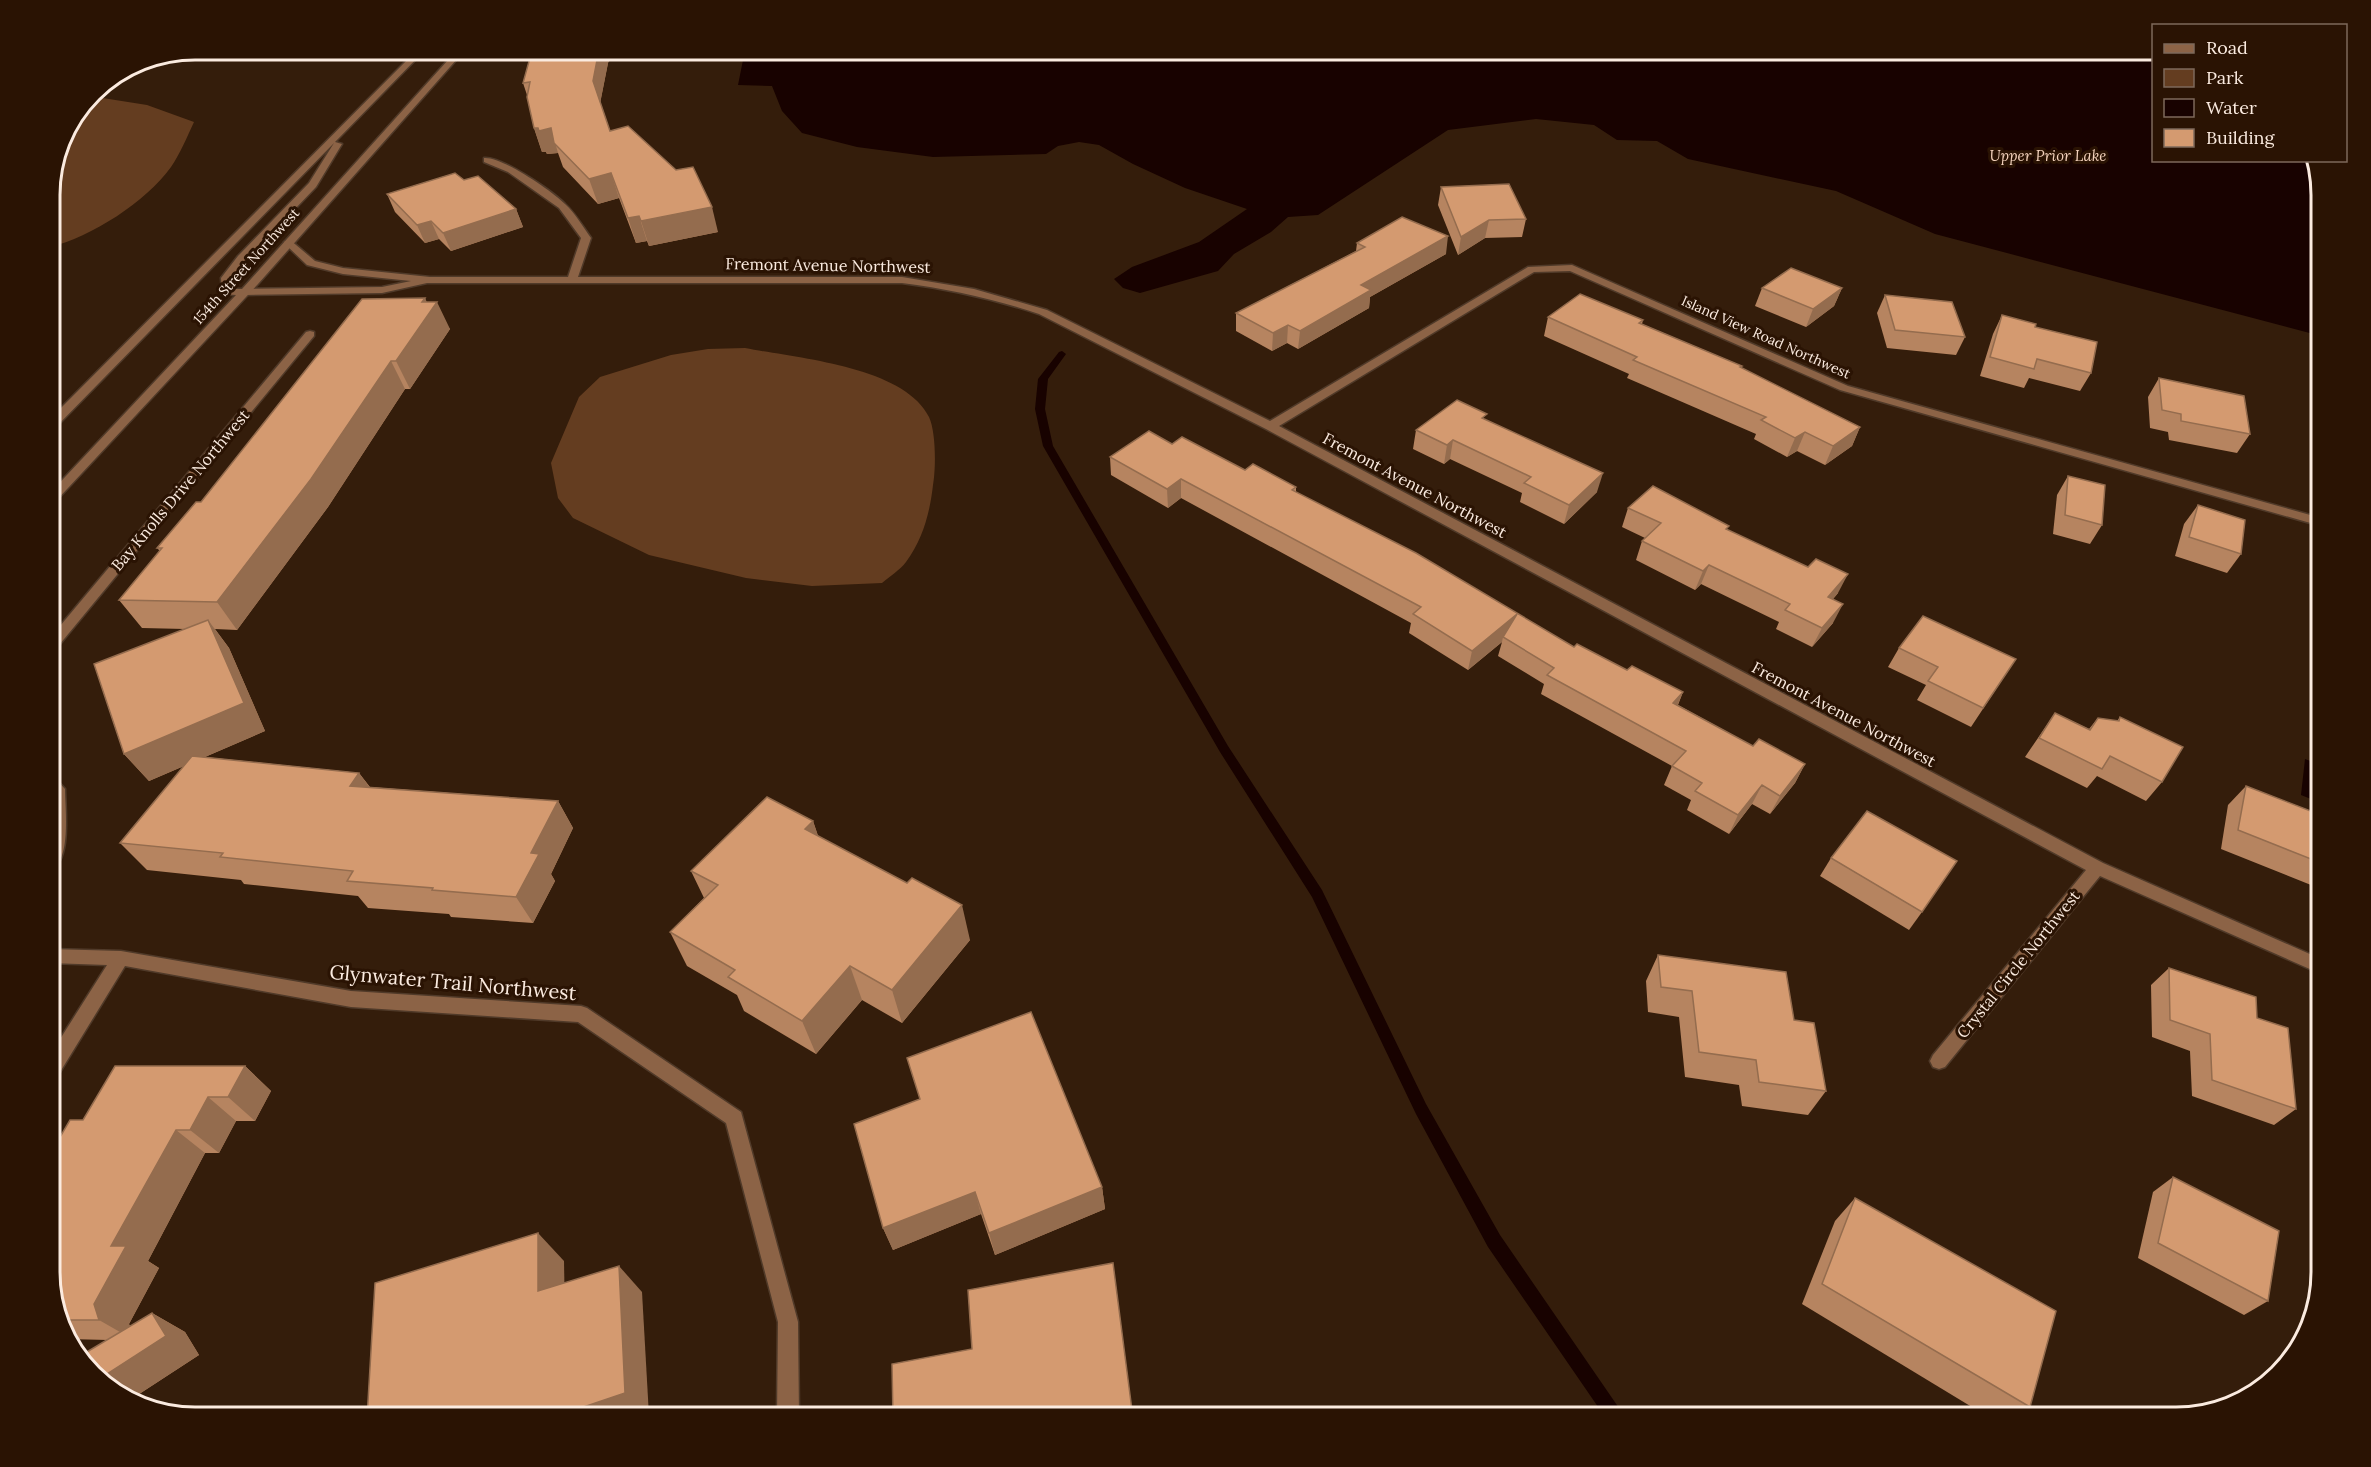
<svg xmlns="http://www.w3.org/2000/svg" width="2371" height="1467" font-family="Lora,serif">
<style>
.green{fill:#643d20}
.water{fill:#180200}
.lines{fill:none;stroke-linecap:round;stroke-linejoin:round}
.stream{fill:#180200;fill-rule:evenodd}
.minor-casing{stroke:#503a29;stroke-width:3}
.tertiary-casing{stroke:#503a29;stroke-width:3}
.minor{fill:#8c6346;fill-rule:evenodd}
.tertiary{fill:#8c6346;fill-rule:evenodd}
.wall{fill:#b68460}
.shaded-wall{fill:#946c4e}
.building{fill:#d49a70;stroke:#946c4e;stroke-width:1.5}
.labels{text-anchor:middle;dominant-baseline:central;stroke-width:6;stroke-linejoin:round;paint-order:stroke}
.far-street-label{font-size:14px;fill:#fbebe0;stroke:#2a1303}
.far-water-label{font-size:15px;font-style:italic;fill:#f3d2bc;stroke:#2a1303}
.street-label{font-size:16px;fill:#fbebe0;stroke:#2a1303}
.near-street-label{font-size:20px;fill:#fbebe0;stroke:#2a1303}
.rim{fill:none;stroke:#fbebe0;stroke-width:3}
</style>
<rect width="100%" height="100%" fill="#341d0b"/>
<g class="green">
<path d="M90,96l57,9 47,17c-7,15 -14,32 -23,45 -25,35 -80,70 -121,80v-61l11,-47z"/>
<path d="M745,348c50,10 159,18 184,69 7,15 7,51 4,68 -3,27 -10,54 -27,77 -6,8 -16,14 -24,21l-70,3 -66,-8 -97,-23 -76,-37 -15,-20 -7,-35 28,-66 21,-20 71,-22 37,-6z"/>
</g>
<g class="water">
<path d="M745,50h1408l1,110 160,1 7,25v150l-386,-102 -99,-43 -148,-32 -31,-18 -40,-1 -23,-15 -58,-6 -88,11 -130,85 -30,2 -17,15 -37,22 -16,17 -78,22 -17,-5 -9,-9 18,-12 67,-25 48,-33 -62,-21 -52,-24 -34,-19 -20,-3 -21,4 -12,8 -113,3 -76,-10 -55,-14 -20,-22 -10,-25 -34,-1z"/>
<path d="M2305,759l16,6v38l-20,-8z"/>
</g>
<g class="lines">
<path class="stream" d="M1062,351l4,3 -18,25 -3,30 8,37 175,300 94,144 104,214 74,131 121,176 3,6h-19l-117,-170 -72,-133 -104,-217 -92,-145 -177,-306 -8,-37 3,-30 21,-27z"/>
<g class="minor-casing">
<g id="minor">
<path d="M484,158c17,-2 68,33 81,46 10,9 18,23 26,34l-13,39h324l72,12 73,21 223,111 258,-154 44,-2 276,121 473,132v8l-481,-136 -270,-119 -36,1 -255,154 824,437 218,96v15l-221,-98 -155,191 -6,2 -6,-2 -3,-6 3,-6 153,-185 -820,-441 -227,-115c-45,-15 -90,-25 -137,-31h-475l-45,10 -138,2 -5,-3 5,-3 138,-2 29,-6 -68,-7 -36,-9 -22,-21 -1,-2 5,-3 26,22 28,7 87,9h138l13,-39 -22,-30 -51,-36 -24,-10z"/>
<path d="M310,331l4,1v4l-259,314 -5,2v-14l256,-306z"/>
<path d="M50,776l5,2 10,11c0,20 7,73 -15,81z"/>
<path d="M50,949l71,2 230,40 230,15 6,2 154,104 57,210 1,95h-22l1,-95 -52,-199 -148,-101 -227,-15 -226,-41 -68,111 -7,2v-24l57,-90 -57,-2z"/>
</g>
</g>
<g class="tertiary-casing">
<path id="tertiary" d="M417,50h8l-90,92 7,2 -26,43 -70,73 -15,18v11h11l215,-239h8l-207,234 -204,219 -4,1v-11l186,-198 -14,-1 -1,-16 17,-22 71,-73 25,-40 -280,286 -4,1v-11z"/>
</g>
<use href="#minor" class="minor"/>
<use href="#tertiary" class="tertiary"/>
</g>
<g class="wall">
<path d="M608,63l-8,40 10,28 108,101 -69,14 -2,-5 -11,2 -17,-45 -21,6 -35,-37 -5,-14 -11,1 -1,-2h-4l-8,-24 -7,-33 -4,-12z"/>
<path d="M464,180l52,29 7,18 -72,24 -12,-12 -14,4 -30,-31 -8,-18z"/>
<path d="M1441,187l85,32 -4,18 -37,1 -27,17 -20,-50z"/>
<path d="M1357,243l89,11 -76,43 -1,11 -71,41 -11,-6 -15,8 -36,-20v-18l120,-62z"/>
<path d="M1762,288h80l-8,18 -28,21 -51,-21z"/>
<path d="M1885,295l80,42 -9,18 -69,-7 -10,-35z"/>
<path d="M425,298l1,4 24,27 -40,60h-5l-77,118 -91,123 -22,-1 14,19 36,83 -60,26 154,16 11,14 188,14 15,27 -22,46 4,7 -22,42 -82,-6 -2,-3 -81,-6 -10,-12 -114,-12 -3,-4 -94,-10 -27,-27 64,-77 -35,15 -25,-27 61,-125 -43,-1 -23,-28 41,-49 -3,-3 44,-46z"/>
<path d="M2002,315l33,12 56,46 -11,18 -51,-13 -5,10 -44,-12 13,-42z"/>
<path d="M1548,317l95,3 -1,4 100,42 -1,2 119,59 -8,19 -27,19 -28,-14 -10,6 -33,-18 2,-5 -129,-56 2,-4 -85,-38z"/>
<path d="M2159,378l91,56 -13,19 -68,-13 -1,-8 -18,-4 -2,-31z"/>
<path d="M1486,420l111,72 -33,32 -44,-22 2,-9 -72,-34 -6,5 -31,-15 3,-19z"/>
<path d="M1172,444l73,26 51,17v5l278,155 53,23 56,22 -5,13 75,41 52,18 -10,19 -25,31 -18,-10 -23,30 -42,-24 4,-10 -27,-15 8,-19 -131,-72 3,-10 -46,-28 4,-14 -34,28 -59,-37 2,-10 -230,-125 -13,10 -57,-33 -1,-18z"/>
<path d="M2068,476l34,49 -12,19 -37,-10 4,-39z"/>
<path d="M2198,505l43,49 -14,19 -52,-17 9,-32z"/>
<path d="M1628,508l100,22 110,63 -5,6v24l-21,24 -36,-18 3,-7 -78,-38 -6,6 -59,-30 6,-19 3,-3 -23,-11z"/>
<path d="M1899,648l117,11 -45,68 -54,-27 9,-15 -38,-18z"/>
<path d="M2055,713l34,16 9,-11 19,3 3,-4 42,65 -16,19 -49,-25 -10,12 -62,-31z"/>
<path d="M2246,786l75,29v74l-100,-40 7,-44z"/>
<path d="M813,821l5,15 152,104 -68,83 -40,-23 -46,54 -72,-43 -7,-16 -50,-29 -17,-34 34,-34 -13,-27z"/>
<path d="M1831,858l91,54 -13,18 -89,-54z"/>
<path d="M1658,955l136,65 32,71 -18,24 -66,-9 -3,-21 -54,-8 -6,-60 -31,-5 -2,-31z"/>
<path d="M2169,968l88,50 39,91 -22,16 -82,-29 -2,-45 -38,-14 -1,-52z"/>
<path d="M245,1066l26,25 -16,30h-19l-17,32h-14l-57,108 11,7 -30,56 1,2 22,-13 33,19 14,23 -69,45 -8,-2 -14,-58 -41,-1 -17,-58 33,-161z"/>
<path d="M854,1124l248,63 3,22 -110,46 -14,-41 -88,36 -10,-22z"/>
<path d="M2173,1177l95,124 -24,14 -106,-57 15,-66z"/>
<path d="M1855,1198l175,209 -17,11h-23l-188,-114 33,-83z"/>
</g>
<g class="shaded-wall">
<path d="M599,50h18l-9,13 -8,41 -7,-23z"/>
<path d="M534,128h17l7,25 -11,1 -1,-2h-4z"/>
<path d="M611,173l8,25 -21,6 -9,-25z"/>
<path d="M712,207l6,25 -69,14 -8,-25z"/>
<path d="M516,209l7,18 -72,24 -8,-18z"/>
<path d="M639,216l8,25 -11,2 -8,-25z"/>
<path d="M1489,220l-4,18 -27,17 3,-18z"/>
<path d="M431,221l8,18 -14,4 -8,-18z"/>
<path d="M1448,236l-2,18 -76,43 -1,11 -71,41 2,-18 61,-46z"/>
<path d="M1842,288l-8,18 -28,21 7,-18z"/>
<path d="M425,298l6,13 6,-9 13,27 -40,60 -14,-28 26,-59z"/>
<path d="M1288,325l-1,18 -15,8 1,-18z"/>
<path d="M391,361l14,28 -77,118 -91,123 -20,-28z"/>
<path d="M1860,427l-8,19 -27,19 8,-19z"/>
<path d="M1805,432l-8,19 -10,6 8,-19z"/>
<path d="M1453,440l-3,19 -6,5 3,-19z"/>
<path d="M1603,473l-6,19 -33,32 5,-19z"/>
<path d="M1181,479v19l-13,10 -1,-19z"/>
<path d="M1709,565l-8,19 -6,6 8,-19z"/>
<path d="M1848,574l-10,19 -19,23 9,-19z"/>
<path d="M1843,604l-10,19 -21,24 10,-19z"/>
<path d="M1517,614l-14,23 -1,5 -34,28 4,-19z"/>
<path d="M208,620l21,28 36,83 -116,50 -25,-27z"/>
<path d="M1683,692l-8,19 -2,-8z"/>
<path d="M1805,764l-10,19 -25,31 10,-18z"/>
<path d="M359,773l20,27 -29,-14z"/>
<path d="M1762,785l-10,19 -23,30 9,-19z"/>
<path d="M558,801l15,27 -22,46 4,7 -22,42 -17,-26 15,-44z"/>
<path d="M813,821l12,35 -20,-27z"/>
<path d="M962,905l8,35 -68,83 -10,-33z"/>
<path d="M850,966l12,34 -46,54 -14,-33z"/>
<path d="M245,1066l26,25 -16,30 -27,-24z"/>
<path d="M208,1097l28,24 -17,32 -29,-23z"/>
<path d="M176,1130l29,23 -57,108 11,7 -30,56 5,16 -35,-20 -5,-16 17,-58z"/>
<path d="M1102,1187l3,22 -110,46 -6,-22z"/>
<path d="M975,1192l6,22 -88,36 -10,-22z"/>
<path d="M538,1233l26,28 1,56 -27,-26z"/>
<path d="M619,1266l23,26 7,124 -5,2h-93z"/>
<path d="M152,1313l33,19 14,23 -69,45 -8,-2 -21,-20z"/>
</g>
<g class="building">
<path d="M534,50h65l-6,31 17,50 18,-5 48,44 17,-3 19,40 -71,14 -2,-5 -11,2 -17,-45 -22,6 -35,-36 -3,-15 -12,3 -1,-3h-4l-7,-31 3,-15 -7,1 8,-29z"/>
<path d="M455,173l9,7 14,-4 38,33 -73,24 -12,-12 -14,4 -30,-31z"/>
<path d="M1509,184l17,35 -37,1 -28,17 -20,-50z"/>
<path d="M1402,217l46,19 -87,49 10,5 -71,41 -12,-6 -15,8 -37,-20 129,-66 -8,-4z"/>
<path d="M1791,268l51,20 -29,21 -51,-21z"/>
<path d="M1580,294l63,26 -4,3 103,43 -2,1 120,60 -27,19 -28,-14 -10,6 -34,-18 5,-3 -133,-57 4,-3 -89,-40z"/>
<path d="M1885,295l67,7 13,35 -70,-7z"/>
<path d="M425,298l-3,4h15l-41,59h-5l-80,118 -94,123 -98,-2 43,-52h-5l39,-46h5l161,-203z"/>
<path d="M2002,315l34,9 -1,3 62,15 -6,31 -54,-14 -3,10 -44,-12z"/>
<path d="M2159,378l85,18 6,38 -69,-13v-7l-19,-4z"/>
<path d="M1457,400l30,14 -5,4 121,55 -34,32 -45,-22 7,-6 -78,-37 -6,5 -31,-15z"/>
<path d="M1149,431l23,13 10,-7 63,33 8,-6 43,23 -4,3 124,63 158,94 3,-3 50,26 5,-4 51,26 -10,11 80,43 6,-7 46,25 -25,32 -18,-11 -24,30 -43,-24 7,-8 -30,-17 14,-15 -139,-76 7,-7 -51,-31 14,-23 -45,37 -59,-37 8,-7 -240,-128 -14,10 -57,-32z"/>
<path d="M2068,476l37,9 -3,40 -37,-10z"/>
<path d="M1653,486l76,40 -3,3 82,38 8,-8 32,15 -20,23 15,7 -21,24 -37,-18 5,-6 -81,-39 -6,6 -61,-30 19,-18 -33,-15z"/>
<path d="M2198,505l47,15 -4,34 -52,-17z"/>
<path d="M1923,616l93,43 -33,49 -55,-27 10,-14 -39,-19z"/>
<path d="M208,620l36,83 -120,51 -30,-90z"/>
<path d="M2055,713l35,17 8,-12 21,3 1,-4 63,30 -21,35 -52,-26 -8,13 -63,-31z"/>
<path d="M192,756l167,17 -9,13 208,15 -27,52 8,1 -23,43 -84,-7 1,-2 -86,-7 6,-10 -133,-14 3,-4 -103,-10z"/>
<path d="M2246,786l75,29v48l-83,-33z"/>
<path d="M767,797l46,24 -8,8 102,54 5,-5 50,27 -70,85 -42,-24 -48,55 -74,-44 7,-7 -65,-38 48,-47 -27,-14z"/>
<path d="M1867,811l90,50 -35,51 -91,-54z"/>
<path d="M1658,955l128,17 8,48 20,3 12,68 -67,-9 -3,-22 -57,-8 -7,-61 -31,-4z"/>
<path d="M2169,968l87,29 1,21 31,10 8,81 -84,-29 -2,-46 -40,-14z"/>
<path d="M1031,1012l71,175 -113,46 -14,-41 -92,36 -29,-104 66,-25 -13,-41z"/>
<path d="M115,1066h130l-17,31h-20l-18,33h-14l-65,116h15l-32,58 5,16h-38l-11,-39v-127l20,-34h13z"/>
<path d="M2173,1177l106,54 -11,70 -110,-58z"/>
<path d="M1855,1198l201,113 -26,96 -208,-123z"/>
<path d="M538,1233v58l81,-25 6,127 -74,25h-184l8,-135z"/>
<path d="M1113,1263l20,155h-240l-1,-54 80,-15 -4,-59z"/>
<path d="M152,1313l14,23 -65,42 -21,-22z"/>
</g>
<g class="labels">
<g class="far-street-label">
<text transform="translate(246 266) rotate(-48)">154th Street Northwest</text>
<text transform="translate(1766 337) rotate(24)">Island View Road Northwest</text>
</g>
<g class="far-water-label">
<text x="2048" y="155">Upper Prior Lake</text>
</g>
<g class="street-label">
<text transform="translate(828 265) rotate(1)">Fremont Avenue Northwest</text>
<text transform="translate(1415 485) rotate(28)">Fremont Avenue Northwest</text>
<text transform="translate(180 490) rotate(-50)">Bay Knolls Drive Northwest</text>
<text transform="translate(1844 714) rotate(28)">Fremont Avenue Northwest</text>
<text transform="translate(2018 964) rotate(-51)">Crystal Circle Northwest</text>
</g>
<g class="near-street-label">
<text transform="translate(453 982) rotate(5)">Glynwater Trail Northwest</text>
</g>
</g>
<path d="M0 0H2371V1467H0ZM195 60H2176A135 135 0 0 1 2311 195V1272A135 135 0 0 1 2176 1407H195A135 135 0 0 1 60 1272V195A135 135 0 0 1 195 60Z" fill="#2a1303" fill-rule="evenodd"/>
<path class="rim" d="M195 60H2176A135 135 0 0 1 2311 195V1272A135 135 0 0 1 2176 1407H195A135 135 0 0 1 60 1272V195A135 135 0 0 1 195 60Z"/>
<rect x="2152" y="24" width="195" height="138" fill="#2a1303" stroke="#7e695b" stroke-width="1.5"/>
<rect x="2164" y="44" width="30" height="9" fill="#8c6346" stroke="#7e695b" stroke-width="1.5"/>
<text x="2206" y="54" font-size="18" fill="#fbebe0">Road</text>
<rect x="2164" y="69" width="30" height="18" fill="#643d20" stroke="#7e695b" stroke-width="1.5"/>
<text x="2206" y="84" font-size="18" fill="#fbebe0">Park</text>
<rect x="2164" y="99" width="30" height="18" fill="#180200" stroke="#7e695b" stroke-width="1.5"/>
<text x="2206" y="114" font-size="18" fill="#fbebe0">Water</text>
<rect x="2164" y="129" width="30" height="18" fill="#d49a70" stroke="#7e695b" stroke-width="1.5"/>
<text x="2206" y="144" font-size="18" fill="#fbebe0">Building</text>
</svg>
